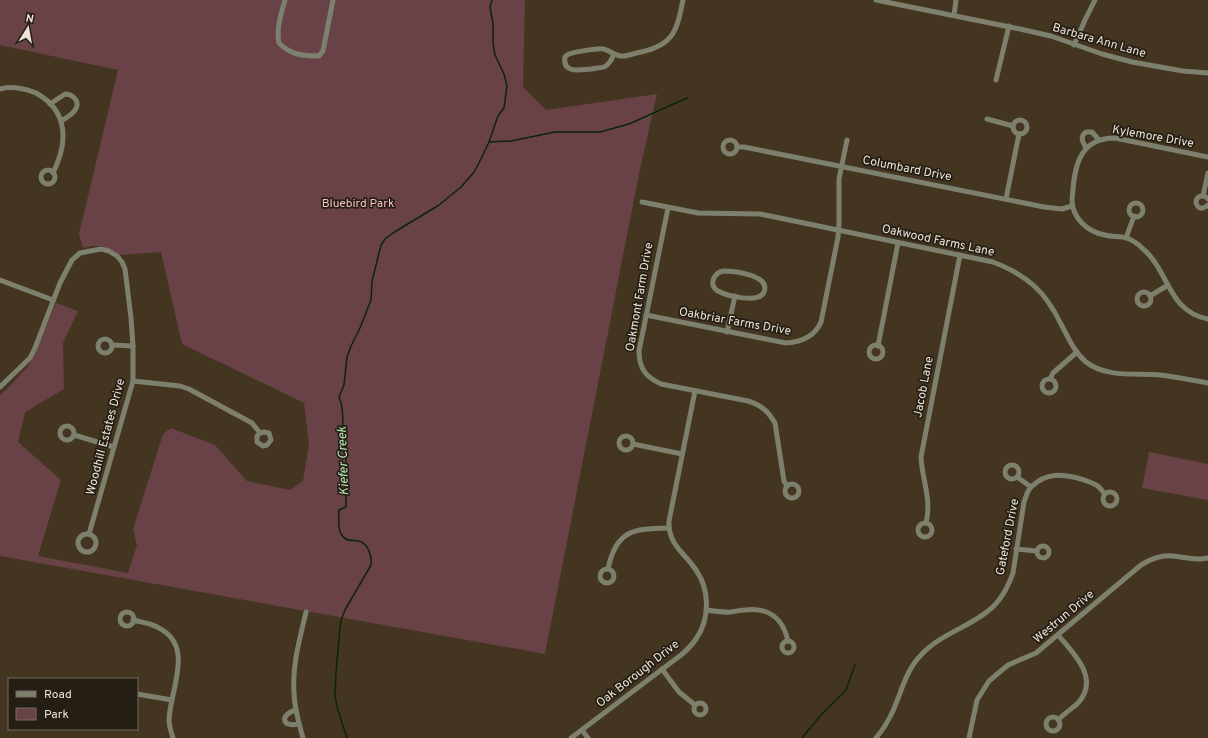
<svg xmlns="http://www.w3.org/2000/svg" width="1208" height="738" font-family="Overpass,sans-serif">
<style>
.green{fill:#694247}
.lines{fill:none;stroke-linecap:round;stroke-linejoin:round}
.stream{stroke:#0a250a;stroke-width:1.5}
.minor{stroke:#7e806e;stroke-width:5}
.labels{text-anchor:middle;dominant-baseline:central;stroke-width:3.5;stroke-linejoin:round;paint-order:stroke}
.street-label{font-size:12px;fill:#ede4d7;stroke:#241e14}
.park-label{font-size:12px;fill:#fcbfc4;stroke:#241e14}
.water-label{font-size:13px;font-style:italic;fill:#b5e7b2;stroke:#241e14}
</style>
<rect width="100%" height="100%" fill="#43351f"/>
<g class="green">
<path d="M0,0h525l-2,87 23,23 111,-16 -18,80 -94,480 -545,-98v-161l9,-8 19,-21 6,-10 22,-53 22,8 -15,32 1,46 -39,23 -7,30 43,38 -23,76 90,17 9,-28 -4,-16 30,-95 8,-6 44,17 32,36 43,9 13,-9 6,-37 -5,-41 -122,-59 -21,-92 -42,3 -16,-9h-11l-9,2 -4,-14 39,-164 -118,-25z"/>
<path d="M1149,452l59,12v36l-66,-12z"/>
</g>
<g class="lines">
<g class="stream">
<path d="M489,142l22,-1 44,-9h45l29,-8 58,-26"/>
<path d="M347,738l-10,-31 -2,-12 1,-23 4,-44 1,-8 4,-10 26,-45c1,-9 -3,-22 -12,-24 -3,-1 -6,0 -10,-1 -13,-3 -10,-20 -10,-30l7,-3v-64l-4,-17h1c0,-10 0,-21 -4,-29l5,-12 3,-28 4,-11 9,-18 11,-28 1,-19 9,-36 4,-6 8,-6 46,-28 22,-18 13,-15 4,-7 11,-23 9,-26 6,-8 3,-22 -3,-12 -9,-19 -2,-12v-19l-3,-17 2,-7"/>
<path d="M802,738l19,-23 25,-25 9,-25"/>
</g>
<g class="minor">
<path d="M285,0c-4,14 -9,29 -6,43 12,12 24,13 40,13l4,-5 10,-51"/>
<path d="M876,0l144,29 31,7 51,18 30,8 51,9 25,2"/>
<path d="M954,15l2,-15"/>
<path d="M1074,45l11,-25 10,-20"/>
<path d="M614,54c-2,5 -5,11 -10,13 -3,1 -9,1 -13,2 -10,1 -29,5 -26,-12 1,-1 3,-3 4,-3 5,-2 29,-6 34,-5 6,1 11,6 17,7 6,1 14,-3 21,-4 33,-7 36,-22 42,-52"/>
<path d="M996,80l13,-54"/>
<path d="M0,89c11,-3 25,-1 36,4 33,18 32,50 17,80"/>
<path d="M50,104l15,-10c8,0 16,8 10,16 -3,5 -9,8 -14,11"/>
<path d="M987,119l26,7"/>
<circle cx="1020" cy="127" r="7"/>
<circle cx="730" cy="147" r="7"/>
<path d="M737,147h7l300,60 18,2 10,-3"/>
<path d="M1086,148c-3,-6 -7,-11 0,-16h6l7,8"/>
<path d="M1208,157l-93,-19c-38,0 -41,32 -43,63 1,18 16,31 33,34 7,2 15,1 22,3 5,2 11,6 15,10 28,23 25,63 66,71"/>
<circle cx="48" cy="177" r="7"/>
<path d="M1203,196l5,-23"/>
<path d="M1006,199l13,-65"/>
<path d="M1208,199c-4,-5 -11,-4 -12,3 1,7 7,8 12,3"/>
<path d="M642,202l56,11 62,1 233,48c34,13 52,29 68,62 7,13 13,28 25,38 20,16 50,11 74,13 16,2 32,5 48,8"/>
<circle cx="1136" cy="210" r="7"/>
<path d="M668,208l-29,143c0,18 7,26 22,33l87,17c13,4 20,10 27,22l9,58 3,5"/>
<path d="M1126,238l8,-22"/>
<path d="M723,271c11,0 48,4 41,21 -5,12 -37,4 -46,-1 -10,-6 -4,-18 5,-20z"/>
<path d="M0,280l53,20"/>
<circle cx="1144" cy="299" r="7"/>
<path d="M1150,296l18,-11"/>
<path d="M646,315l140,28c15,-1 29,-7 35,-21l17,-85 1,-13v-45l8,-39"/>
<path d="M727,332l8,-36"/>
<circle cx="105" cy="346" r="7"/>
<path d="M112,345l21,1"/>
<circle cx="876" cy="352" r="7"/>
<path d="M878,346l20,-103"/>
<path d="M1050,379l3,-6 24,-21"/>
<circle cx="1049" cy="386" r="7"/>
<path d="M133,381l47,5 9,3 63,34 8,10 4,-1 5,1 2,7 -4,5 -4,1 -6,-4v-6l3,-3"/>
<path d="M0,387l30,-29 5,-10 25,-65 12,-23 8,-7 21,-4 8,2 8,5 5,6 3,7 1,8 5,41 2,28v35l-44,153"/>
<circle cx="67" cy="433" r="7"/>
<path d="M74,435l40,12"/>
<circle cx="626" cy="443" r="7"/>
<path d="M633,444l49,10"/>
<circle cx="1012" cy="472" r="7"/>
<path d="M1017,477l14,10"/>
<circle cx="792" cy="491" r="7"/>
<circle cx="1110" cy="499" r="7"/>
<path d="M926,523c6,-24 -4,-43 -5,-66l39,-202"/>
<circle cx="925" cy="530" r="7"/>
<circle cx="87" cy="543" r="9"/>
<circle cx="1043" cy="552" r="6"/>
<path d="M1016,549l21,2"/>
<path d="M608,569c8,-39 25,-40 60,-41"/>
<circle cx="607" cy="576" r="7"/>
<path d="M707,610c6,1 12,2 19,2 6,1 12,-2 19,-2 23,-3 38,8 43,31"/>
<circle cx="127" cy="619" r="7"/>
<path d="M133,620c8,2 17,3 24,7 39,18 13,62 12,93 0,6 2,12 4,18"/>
<circle cx="788" cy="647" r="6"/>
<path d="M662,669l17,23 16,13"/>
<path d="M137,694l35,6"/>
<circle cx="700" cy="709" r="6"/>
<path d="M296,710c-17,5 -14,18 3,14"/>
<circle cx="1053" cy="724" r="7"/>
<path d="M1058,720c6,-6 13,-11 19,-16 24,-25 -3,-50 -19,-69"/>
<path d="M582,730l6,8"/>
<path d="M303,738c-4,-15 -9,-30 -9,-46 -2,-27 6,-54 12,-80"/>
<path d="M571,738l110,-83c6,-5 11,-10 15,-16 14,-20 14,-49 0,-69 -12,-18 -28,-25 -27,-49l26,-130"/>
<path d="M876,738c6,-7 11,-15 15,-23 10,-20 14,-44 30,-60 18,-20 46,-27 67,-44 12,-9 20,-24 25,-38l11,-71c2,-5 3,-11 7,-15 15,-15 32,-13 50,-8 6,2 13,4 18,8 2,2 4,5 6,7"/>
<path d="M969,738l8,-38 12,-19 19,-16 28,-12 105,-88c10,-6 20,-10 31,-9 13,1 23,5 36,2"/>
</g>
</g>
<g class="labels">
<g class="street-label">
<text transform="translate(1099 41) rotate(16)">Barbara Ann Lane</text>
<text transform="translate(1153 137) rotate(10)">Kylemore Drive</text>
<text transform="translate(907 169) rotate(11)">Columbard Drive</text>
<text transform="translate(938 241) rotate(12)">Oakwood Farms Lane</text>
<text transform="translate(640 297) rotate(-80)">Oakmont Farm Drive</text>
<text transform="translate(735 322) rotate(10)">Oakbriar Farms Drive</text>
<text transform="translate(924 387) rotate(-79)">Jacob Lane</text>
<text transform="translate(106 437) rotate(-75)">Woodhill Estates Drive</text>
<text transform="translate(1008 537) rotate(-79)">Gateford Drive</text>
<text transform="translate(1064 617) rotate(-40)">Westrun Drive</text>
<text transform="translate(638 674) rotate(-38)">Oak Borough Drive</text>
</g>
<g class="park-label">
<text x="358" y="204">Bluebird Park</text>
</g>
<g class="water-label">
<text transform="translate(344 461) rotate(-92)">Kiefer Creek</text>
</g>
</g>
<rect x="8" y="678" width="130" height="52" fill="#241e14" stroke="#746d62"/>
<rect x="16" y="691" width="20" height="6" fill="#7e806e" stroke="#746d62"/>
<text x="44" y="698" font-size="12" fill="#ede4d7">Road</text>
<rect x="16" y="708" width="20" height="12" fill="#694247" stroke="#746d62"/>
<text x="44" y="718" font-size="12" fill="#ede4d7">Park</text>
<g transform="translate(28 28) rotate(11)" stroke="#241e14" stroke-width="3" paint-order="stroke">
<path d="M0-3L7 15L0 10L-7 15Z" fill="#ede4d7"/>
<text y="-6" font-size="11" font-weight="bold" text-anchor="middle" fill="#ede4d7">N</text>
</g>
</svg>
